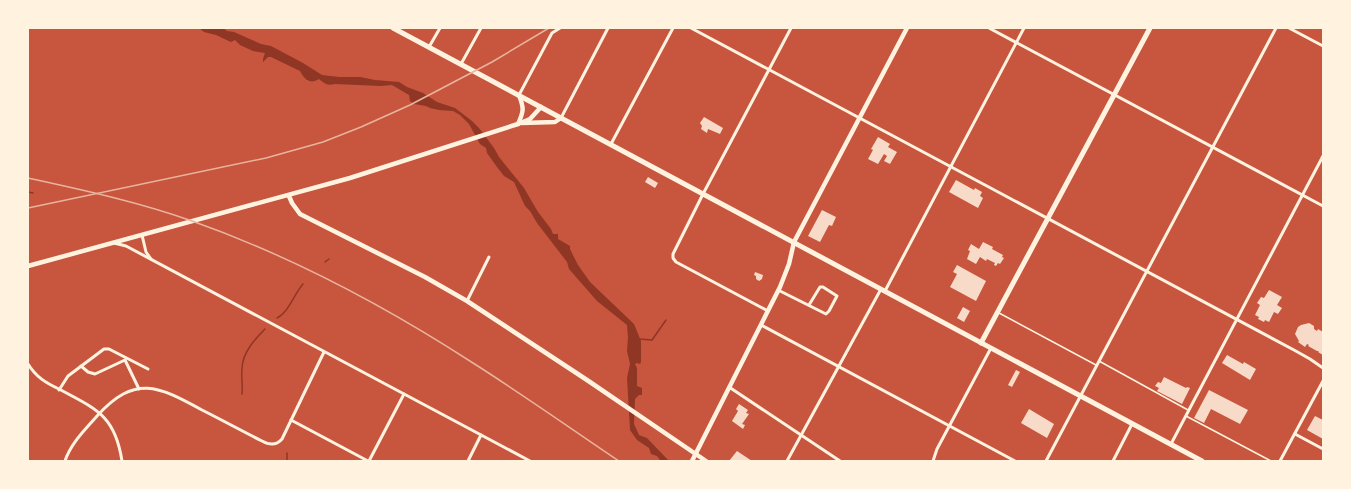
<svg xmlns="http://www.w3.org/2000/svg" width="1351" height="489" font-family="'Nunito Sans',sans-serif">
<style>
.water{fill:#8f3625}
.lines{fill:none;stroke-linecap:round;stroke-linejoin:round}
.stream{stroke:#8f3625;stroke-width:1.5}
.building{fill:#f7dbc8}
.service{stroke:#fff3e0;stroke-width:1.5}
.minor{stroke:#fff3e0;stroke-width:3}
.secondary{stroke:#fff3e0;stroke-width:4.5}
.primary{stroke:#fff3e0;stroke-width:5}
.rail{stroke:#e9b49f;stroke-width:1.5}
</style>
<rect width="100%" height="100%" fill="#c8553d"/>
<path class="water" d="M199,28h24l4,3 7,1 27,12 10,2 32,17 19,12 17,2h21l15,3 24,2 8,5 16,6 14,9 18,6 17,13 7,7 15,20 5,9 25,31 14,24 13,17 2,5h5v5l12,7v3l8,16 12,17 44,42 7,17v21l-1,2 -3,-1 -2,1 2,4v18l5,2v7h-3l-4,4 -1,25 5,11 8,3 22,23 -9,-1 -3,-4 -6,-2 -2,-6 -12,-8 -7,-10 -3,-52 3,-14 -3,-13 1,-13 -1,-13 -30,-24 -28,-32 -2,-7 -30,-39 -7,-12 -5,-5 -11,-24 -10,-6 -7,-9 -10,-14 -1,-5 -6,-4 -11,-20 -9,-9 -7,-4 -14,-1 -9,-2 -4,-2 -12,-2 -4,-3 -1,-6 -17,-10 -11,1 -46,-2c-7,2 -10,0 -16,-5 -9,6 -15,0 -19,-8l-29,-14h-3l-5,5v-3l2,-6 -12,-2 -13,-6 -5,-5 -4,2 -15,-7 -12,-3z"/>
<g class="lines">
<g class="stream">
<path d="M28,192l5,1"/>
<path d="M325,262l4,-3"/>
<path d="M277,318c12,-6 17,-24 26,-34"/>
<path d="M639,339l13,1 14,-20"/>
<path d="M242,394c1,-9 -1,-17 0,-25 0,-16 13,-30 23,-40"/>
<path d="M287,453v8"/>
</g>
</g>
<g class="building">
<path d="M704,117l19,11 -3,6 -12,-5 -1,4 -6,-4 1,-3 -2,-3z"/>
<path d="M878,137l12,7 -2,3 9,5 -7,12 -6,-3 3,-5 -3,-2 -6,10 -10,-5 5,-9 -2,-1z"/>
<path d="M648,177l10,6 -3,5 -10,-6z"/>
<path d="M956,180l18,10 1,-2 7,4 -2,4 3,2 -5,10 -29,-16z"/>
<path d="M822,210l14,7 -4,9 -3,-1 -9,17 -12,-6z"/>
<path d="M983,242l10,5 -1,2 11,6 -1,2 2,1 -4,6 -2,-1 -2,3 -2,-1 1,-2 -8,-4 -1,2 -6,-4 -4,7 -9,-5 3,-8 -2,-1 3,-6 8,5z"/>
<path d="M957,265l29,16 -10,20 -26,-14 7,-13 -4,-2z"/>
<path d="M755,272l8,3 -1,4 -3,2 -3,-2v-3l-2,-1z"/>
<path d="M1269,290l13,7 -5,8 5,3 -4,6 -4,-2 -5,10 -4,-2 -1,2 -6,-3 1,-2 -4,-2 5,-10 -3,-2 4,-6 3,1z"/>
<path d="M963,307l7,4 -6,11 -7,-4z"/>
<path d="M1309,323l5,3v3l3,2 1,-2 5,3v23l-5,-3 1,-1h-2l-9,-5 1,-1 -2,-1 -2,3 -7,-5 1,-1 -4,-7 3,-7 3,-2z"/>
<path d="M1227,355l16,9 1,-2 12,7 -6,11 -28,-17z"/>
<path d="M1016,370l4,2 -8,15 -4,-2z"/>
<path d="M1164,377l22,11 1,-1 3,1 -8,16 -25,-13 2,-3 -4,-2 3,-4 3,1z"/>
<path d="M1209,390l39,20 -8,14 -29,-15 -7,14 -10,-5z"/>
<path d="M739,404l9,6 -2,3 3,1 -7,10 3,1 -2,4 -11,-8 6,-10 -2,-2z"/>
<path d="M1029,409l25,15 -7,14 -26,-15z"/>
<path d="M1315,416l8,4v19l-16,-9z"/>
<path d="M737,451l15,10h-23z"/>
</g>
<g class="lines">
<g class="service">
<path d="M999,313l97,52"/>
<path d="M1099,361l89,49"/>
<path d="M1186,416l85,45"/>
</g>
<g class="minor">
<path d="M691,28l603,322 16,9 13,9"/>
<path d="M989,28l334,178"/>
<path d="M1289,28l34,18"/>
<path d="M429,47l11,-19"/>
<path d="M461,64l20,-36"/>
<path d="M519,95l33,-62 8,-5"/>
<path d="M561,118l47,-90"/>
<path d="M611,144l62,-116"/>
<path d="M142,235l4,17 5,7"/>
<path d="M114,243l12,3 404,215"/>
<path d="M778,290l48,24 3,-3 8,-15 -14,-9h-3l-11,18"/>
<path d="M885,291l139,-263"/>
<path d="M467,301l22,-44"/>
<path d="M768,311l-92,-49 -3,-4v-4l30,-60 88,-166"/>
<path d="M761,325l254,136"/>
<path d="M125,360l14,29"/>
<path d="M28,364c8,13 18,19 31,25 37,20 56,26 63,72"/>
<path d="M81,366l7,6 7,2 30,-14"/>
<path d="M729,387l111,74"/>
<path d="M59,390l9,-14 36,-27h5l39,20"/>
<path d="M291,420l77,41"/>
<path d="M1295,434l28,15"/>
<path d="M1171,444l152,-288"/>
<path d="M65,461c6,-18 20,-31 32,-45 38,-42 61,-30 105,-6 20,10 40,21 60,31 7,4 14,5 20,-2l42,-87"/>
<path d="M369,461l35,-67"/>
<path d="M468,461l13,-26"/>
<path d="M787,461l94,-172"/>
<path d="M933,461l4,-12 54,-101"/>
<path d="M1046,461l230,-433"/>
<path d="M1113,461l19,-37"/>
<path d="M1280,461l43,-80"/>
</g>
<g class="secondary">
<path d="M522,123l33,-1 6,-4"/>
<path d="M518,124c6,-13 6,-16 1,-29"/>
<path d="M289,196l3,7 8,11 125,63 42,24 120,79 119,81"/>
<path d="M28,266l322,-88 168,-54 12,-5 11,-12"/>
<path d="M692,461l88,-174 9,-23 5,-22 113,-214"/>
</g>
<g class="primary">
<path d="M393,28l809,433"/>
<path d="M981,343l169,-315"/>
</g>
<g class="rail">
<path d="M28,178c55,12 111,24 164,43 99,35 193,85 281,142 49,31 97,65 146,98"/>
<path d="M28,208l238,-50 57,-16 38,-15 49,-22 82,-43 57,-34"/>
</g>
</g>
<rect width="1351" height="489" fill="none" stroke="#fff3e0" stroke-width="58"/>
</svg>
